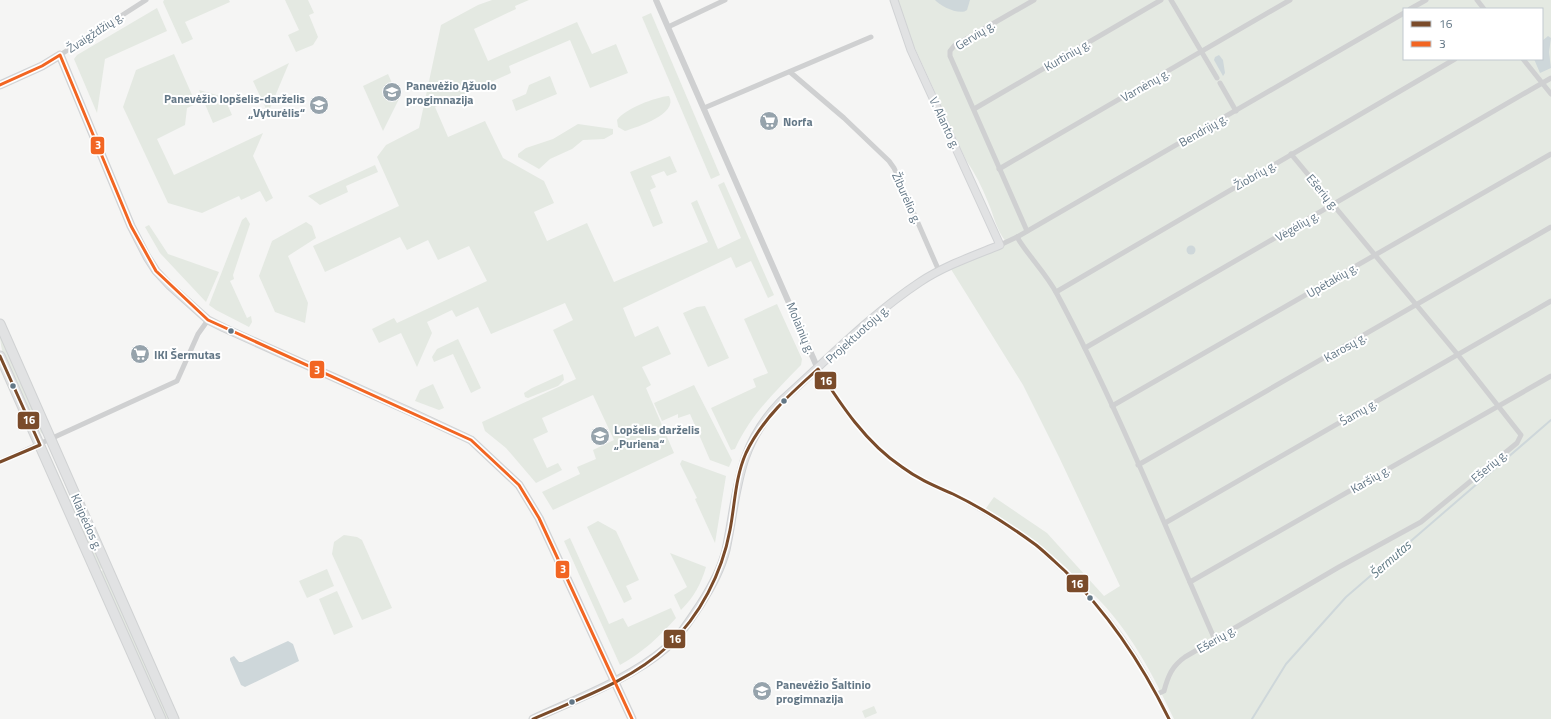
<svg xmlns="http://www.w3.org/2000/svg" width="1551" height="719" font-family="'Titillium Web',sans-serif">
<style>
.green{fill:#e4e9e2;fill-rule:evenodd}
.water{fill:#ced7da}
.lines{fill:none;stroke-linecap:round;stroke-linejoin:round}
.stream{stroke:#ced7da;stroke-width:2}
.secondary-casing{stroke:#d0d2d4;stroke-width:9}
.trunk-casing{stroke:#d0d2d3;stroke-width:11}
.minor{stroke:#cfd0d1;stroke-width:5}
.tertiary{stroke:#cfd0d1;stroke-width:6}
.secondary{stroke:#e1e2e3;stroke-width:7}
.trunk{stroke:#e1e2e3;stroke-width:9}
.bus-1-casing{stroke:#fff;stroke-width:6}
.bus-2-casing{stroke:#fff;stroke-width:6}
.bus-1{stroke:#7a4b2a;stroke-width:3}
.bus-2{stroke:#f26522;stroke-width:3}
.bus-dot{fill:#637786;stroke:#fff;stroke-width:1.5}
.labels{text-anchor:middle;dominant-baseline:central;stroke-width:4;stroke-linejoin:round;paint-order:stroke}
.street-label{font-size:12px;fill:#637786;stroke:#fff}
.poi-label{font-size:12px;font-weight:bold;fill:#637786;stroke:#fff;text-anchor:start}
.water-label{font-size:13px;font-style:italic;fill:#5f7983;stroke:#fff}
.line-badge{stroke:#fff;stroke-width:1.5}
.badge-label{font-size:11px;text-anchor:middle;font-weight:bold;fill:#fff}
</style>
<rect width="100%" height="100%" fill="#f5f5f4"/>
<g class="green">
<path d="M164,0h65l1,2 -45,20 8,17 -11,5 -19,-42z"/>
<path d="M285,0h23l6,13 -5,2 9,22 -5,8 -17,7 -8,-17 11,-5z"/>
<path d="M492,0h37l-14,6 1,3 -42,20 14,32 89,-39 15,32 24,-10 12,29 -38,15 -20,-48 -61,26 2,7 -76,34 13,30 37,-16 18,37 41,23 10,22 -20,9 13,29 40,-18 27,59 94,-40 -17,-39 6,-3 21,49 23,-11 -23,-53 6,-3 50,113 -6,3 -17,-37 -15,7 -5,-11 -108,51 12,29 23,-11 13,28 -29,13 9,18 -5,3 28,65 -121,57 -11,-18 38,-18 -3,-7 19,-8 -3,-9 21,-10 -21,-45 -51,23 6,14 -15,7 14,29 11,-5 4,7 -26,13 -30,-35 -21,-17 -3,-9 94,-43 -23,-49 20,-10 -8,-17 -74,31 -13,-27 -22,10 -4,-7 -25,12 5,11 -15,34 -16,-34 -22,10 -7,-14 22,-11 3,5 90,-42 -18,-35 -31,14 -10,-20 -21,10 -7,-13 -75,35 -12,-26 86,-40 -22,-49 9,-12 33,-17 22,-103 37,-20z"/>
<path d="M898,0h653v719h-377c-21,-44 -45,-91 -81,-125l-3,2 -53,-51 -53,-34 10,-14 53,36 57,63 16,-10 -61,-129 -36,-72 -74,-119 57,-24c-10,-13 -12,-26 -18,-40 -6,-15 -13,-29 -22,-42l-52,-114zM1404,9h138v50h-138z"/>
<path d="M157,8l10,23 -62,28 -8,54 -23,-54 3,-4z"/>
<path d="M651,13l69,162 -9,4 -69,-162z"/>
<path d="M174,54l22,50 -9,4 -2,17 -28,14 17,36 89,-42 -10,23 20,42 -7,4 -6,-11 -19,9 -2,-4 -37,17 -34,-10 -45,-96 13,-37z"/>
<path d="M289,63l-21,50 -15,-32z"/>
<path d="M388,74l11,25 -16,32 -20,-45z"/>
<path d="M550,76l7,18 -41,17 -4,-11 14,-6 3,-9z"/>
<path d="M199,90l25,7 8,18 -19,8z"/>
<path d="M669,96c10,18 -32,31 -44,35l-7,-4 -1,-7c8,-11 38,-23 52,-24z"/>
<path d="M578,124l35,5v5l-9,5 -21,1 -11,9 -22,10 -11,10 -21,-12v-3l8,-6 27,-9z"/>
<path d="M670,156l7,16 -10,4 -3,-5 -13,5 5,11 -6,3 13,33 -10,4 -23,-55z"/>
<path d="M375,165l3,7 -32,14 2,6 -28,13 -12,-9z"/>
<path d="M246,217l4,7 -17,51 1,4 -4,2 17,37 4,-2 1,6 -3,5 -33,-17 -7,-5 33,-85z"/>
<path d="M306,222l6,4 4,12 -28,18 20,47 -3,20 -30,-11 -16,-36 13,-35z"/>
<path d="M149,225l19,29 51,18 -13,30 -46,-49 -15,-26z"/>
<path d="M777,304l25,55 -1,6c-26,27 -50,49 -66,84l-4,1 -20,-42 45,-21 -3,-8 15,-6 -24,-54z"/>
<path d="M705,306l24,52 -21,9 -25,-54 14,-6z"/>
<path d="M0,334l44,100 -3,-1c-13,-29 -41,-67 -41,-99z"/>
<path d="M458,339l23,49 -10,5 -18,-39 -19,8 -2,-5 5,-8z"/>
<path d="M563,374l1,6 -6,6 -30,12 -3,-1 -1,-4 8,-5z"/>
<path d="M433,384l11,24 -5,2 -24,-9 5,-11z"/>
<path d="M694,385l38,75 -3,7 -19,-7 -20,-46 -12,4v-4l-16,7 -8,-18z"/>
<path d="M47,449l35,77 8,12 14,30 -5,1z"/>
<path d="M682,460l44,16 -11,67 -20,-44 2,-1 -17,-34z"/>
<path d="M598,521l18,10 23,49 -13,6 6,13 -8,4 -37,-76z"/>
<path d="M344,535l13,2 5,3 30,68 -30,12 -30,-66 2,-12z"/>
<path d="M570,538l39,86 14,-6 5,9 43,-19 5,10c-17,19 -34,35 -56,47l-56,-124z"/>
<path d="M670,553l36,14c-5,17 -12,30 -25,43l-7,-15 13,-8z"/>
<path d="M327,569l7,17 -27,12 -8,-17z"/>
<path d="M105,570l65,149h-5l-65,-148z"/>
<path d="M337,591l16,36 -19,8 -15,-36z"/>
<path d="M874,706l3,7 -12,5 -3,-7z"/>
</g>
<g class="water">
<path d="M935,0h35l-3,10c-7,6 -27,-4 -32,-10z"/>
<path d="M1548,36l3,2 -2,14 2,16 -11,5 -6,-14h8v-18z"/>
<path d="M1219,55l4,5 2,13 -2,3 -9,-16 1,-3z"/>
<circle cx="1191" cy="250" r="4.5"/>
<path d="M288,641l5,3 6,17 -54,26 -4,-2 -11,-25v-2l4,-2 5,6h3z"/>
</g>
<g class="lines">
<path class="stream" d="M1252,719l34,-55 60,-67 205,-177"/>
<g class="secondary-casing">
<g id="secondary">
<path d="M0,85l42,-19 18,-11 71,171 16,31 9,14 14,15 38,34 16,8 185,83 62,29 48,45 20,33 93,201"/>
<path d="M533,719c43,-20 97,-40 133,-71 14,-12 24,-28 34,-43 11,-17 21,-35 26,-55 12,-58 10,-102 54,-148 45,-40 90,-87 140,-120 24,-16 53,-26 80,-37l-89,-195 -17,-50"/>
</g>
</g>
<g class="trunk-casing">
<g id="trunk">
<path d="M0,324l174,395"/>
<path d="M0,356l161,363"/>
</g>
</g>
<g class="minor">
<path d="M1171,0l46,78"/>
<path d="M1477,0l7,9"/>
<path d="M1410,9l16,-9"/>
<path d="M668,27l57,-27"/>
<path d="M60,55l86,-55"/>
<path d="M1523,59l28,35"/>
<path d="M790,72l54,46 45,43 5,7 45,103"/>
<path d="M1220,83l16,28"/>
<path d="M704,108l167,-71"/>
<path d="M974,109l187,-109"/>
<path d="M999,169l291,-169"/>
<path d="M1027,231l-77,-175v-5l4,-5 80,-46"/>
<path d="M1017,237c12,20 29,36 40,57 60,112 107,230 158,346"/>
<path d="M1000,245l17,-8 387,-224"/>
<path d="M1056,292l399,-233"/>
<path d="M1085,348l466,-270"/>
<path d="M818,369c26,42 55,83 99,108 11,7 24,12 36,17 28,15 57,32 83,51 8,6 16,15 24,22 49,45 81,92 109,152"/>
<path d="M1112,406l439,-252"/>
<path d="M0,462l177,-81 21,-47 10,-14"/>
<path d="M1138,465l413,-238"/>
<path d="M1165,523l386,-222"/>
<path d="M1190,582l361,-206"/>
<path d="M1157,694l7,-3c4,-15 8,-25 21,-34l154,-90 82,-45 96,-79 4,-8 -63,-80 -167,-201"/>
</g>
<path class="tertiary" d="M656,0l162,369"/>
<use href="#secondary" class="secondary"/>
<use href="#trunk" class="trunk"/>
<g class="bus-1-casing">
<g id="bus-1">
<path d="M0,356l40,89 -40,17"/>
<path d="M533,719c45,-20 98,-38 135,-73 32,-30 54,-73 62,-116 5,-26 5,-52 16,-77 16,-34 44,-59 72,-84 23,36 48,74 84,98 16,12 33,19 51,27 29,14 57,32 83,51 10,8 19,17 29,26 44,43 77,93 104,148"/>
</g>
</g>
<g class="bus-2-casing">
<path id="bus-2" d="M0,85l42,-19 18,-11 71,171 25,45 52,49 263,120 48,45 20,33 93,201"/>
</g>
<use href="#bus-1" class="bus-1"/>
<use href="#bus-2" class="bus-2"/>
</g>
<defs>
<g id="school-disc" transform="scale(1)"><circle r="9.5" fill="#96a3ac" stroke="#fff"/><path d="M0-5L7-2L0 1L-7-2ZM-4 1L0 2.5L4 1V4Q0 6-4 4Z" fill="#fff"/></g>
<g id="supermarket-disc" transform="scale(1)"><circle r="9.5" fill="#96a3ac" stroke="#fff"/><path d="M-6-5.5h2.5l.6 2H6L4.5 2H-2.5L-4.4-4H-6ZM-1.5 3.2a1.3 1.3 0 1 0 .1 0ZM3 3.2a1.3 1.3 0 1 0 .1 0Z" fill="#fff"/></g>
</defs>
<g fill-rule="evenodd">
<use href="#school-disc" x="392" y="92"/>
<use href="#school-disc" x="319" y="105"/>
<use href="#supermarket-disc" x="769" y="121"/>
<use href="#supermarket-disc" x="140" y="354"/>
<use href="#school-disc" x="600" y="436"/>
<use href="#school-disc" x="762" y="691"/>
</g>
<g class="bus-dot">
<circle cx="231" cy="331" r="3.5"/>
<circle cx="13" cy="386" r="3.5"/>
<circle cx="784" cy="401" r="3.5"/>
<circle cx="1090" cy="598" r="3.5"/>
<circle cx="572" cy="702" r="3.5"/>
</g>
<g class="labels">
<g class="street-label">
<text transform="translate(95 32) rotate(-33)">Žvaigždžių g.</text>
<text transform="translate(975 35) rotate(-32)">Gervių g.</text>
<text transform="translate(1067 55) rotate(-30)">Kurtinių g.</text>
<text transform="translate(1145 85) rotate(-30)">Varnėnų g.</text>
<text transform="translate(945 123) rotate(65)">V. Alanto g.</text>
<text transform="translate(1203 130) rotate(-30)">Bendrijų g.</text>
<text transform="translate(1255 175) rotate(-30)">Žiobrių g.</text>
<text transform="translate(1323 192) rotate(50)">Ešerių g.</text>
<text transform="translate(907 198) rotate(66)">Žiburėlio g.</text>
<text transform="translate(1297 226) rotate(-30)">Vėgėlių g.</text>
<text transform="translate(1332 280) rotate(-30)">Upėtakių g.</text>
<text transform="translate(801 328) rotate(67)">Molainių g.</text>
<text transform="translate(857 334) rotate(-42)">Projektuotojų g.</text>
<text transform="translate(1345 347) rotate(-30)">Karosų g.</text>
<text transform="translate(1358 412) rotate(-30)">Šamų g.</text>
<text transform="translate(1489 466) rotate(-40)">Ešerių g.</text>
<text transform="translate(1370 479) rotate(-30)">Karšių g.</text>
<text transform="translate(87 522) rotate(66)">Klaipėdos g.</text>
<text transform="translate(1216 639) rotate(-30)">Ešerių g.</text>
</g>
<g class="poi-label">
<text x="406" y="85">Panevėžio Ąžuolo<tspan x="406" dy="14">progimnazija</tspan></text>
<text x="305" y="98" text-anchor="end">Panevėžio lopšelis-darželis<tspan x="305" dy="14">„Vyturėlis“</tspan></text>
<text x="783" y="121">Norfa</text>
<text x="154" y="354">IKI Šermutas</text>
<text x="614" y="429">Lopšelis darželis<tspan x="614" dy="14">„Puriena“</tspan></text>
<text x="776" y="684">Panevėžio Šaltinio<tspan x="776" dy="14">progimnazija</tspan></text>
</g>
<g class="water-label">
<text transform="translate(1390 559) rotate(-41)">Šermutas</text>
</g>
</g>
<g class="line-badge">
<rect x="90" y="136" width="15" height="19" rx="4" fill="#f26522"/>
<rect x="309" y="360" width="16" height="19" rx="4" fill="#f26522"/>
<rect x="814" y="371" width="23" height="19" rx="4" fill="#7a4b2a"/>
<rect x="17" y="411" width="23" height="19" rx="4" fill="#7a4b2a"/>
<rect x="555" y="560" width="15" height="19" rx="4" fill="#f26522"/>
<rect x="1066" y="574" width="23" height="19" rx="4" fill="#7a4b2a"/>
<rect x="663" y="629" width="23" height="20" rx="4" fill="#7a4b2a"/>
</g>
<g class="badge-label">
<text x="98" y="149">3</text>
<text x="317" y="374">3</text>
<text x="826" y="385">16</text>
<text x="29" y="424">16</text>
<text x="563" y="573">3</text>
<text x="1077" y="588">16</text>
<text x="675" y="643">16</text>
</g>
<rect x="1403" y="8" width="140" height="52" fill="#ffffff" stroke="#c1c9cf"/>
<rect x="1411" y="21" width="20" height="6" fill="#7a4b2a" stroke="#c1c9cf"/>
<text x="1439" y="28" font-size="12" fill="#637786">16</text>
<rect x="1411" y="41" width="20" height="6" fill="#f26522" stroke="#c1c9cf"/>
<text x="1439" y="48" font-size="12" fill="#637786">3</text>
</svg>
